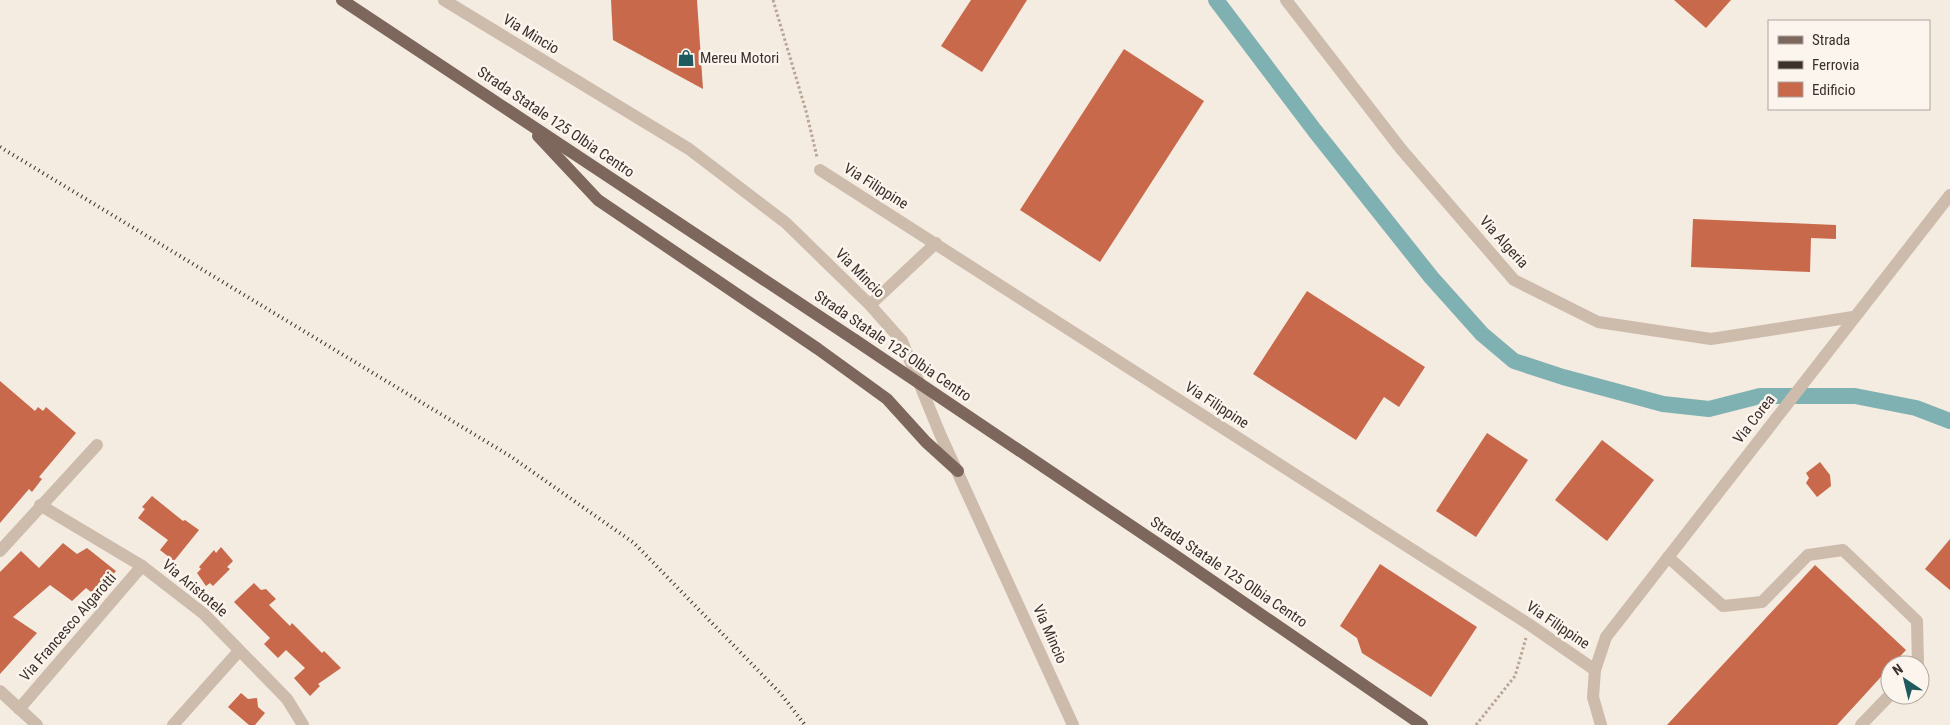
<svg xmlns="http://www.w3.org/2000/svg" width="1950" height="725" font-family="'Roboto Condensed',sans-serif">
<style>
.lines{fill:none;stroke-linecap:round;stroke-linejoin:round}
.canal{stroke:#7fb0b2;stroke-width:16}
.building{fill:#c8694b}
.path{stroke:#b9a596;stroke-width:3;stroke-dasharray:2.5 2.5;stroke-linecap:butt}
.minor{stroke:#cdbbac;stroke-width:12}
.major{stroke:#7d675c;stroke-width:12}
.rail{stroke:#3b302b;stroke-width:4;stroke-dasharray:1 4;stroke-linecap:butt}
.major-bridge{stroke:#7d675c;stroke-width:12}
.labels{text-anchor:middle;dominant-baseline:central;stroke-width:5;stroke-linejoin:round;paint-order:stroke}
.street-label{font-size:15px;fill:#3b302b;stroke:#fbf5ee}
.poi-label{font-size:15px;fill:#3b302b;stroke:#fbf5ee;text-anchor:start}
</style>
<rect width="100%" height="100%" fill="#f4ebe1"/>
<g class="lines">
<path class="canal" d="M1216,0l99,131 116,146 51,57 32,27 49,16 100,27 46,5 51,-13h95l61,12 34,13"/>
</g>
<g class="building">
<path d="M611,0h86l6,89 -90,-49z"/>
<path d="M971,0h56l-45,72 -41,-26z"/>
<path d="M1674,0h57l-25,28z"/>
<path d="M1124,49l80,52 -104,161 -80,-52z"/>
<path d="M1693,219l143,6v14l-25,-1 -1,34 -119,-5z"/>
<path d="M1307,291l118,76 -26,40 -15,-10 -28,43 -103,-66z"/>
<path d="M0,381l35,30 3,-4 5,4 3,-4 30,26 -37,44 3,2 -10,13 -3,-3 -29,34z"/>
<path d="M1487,433l41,27 -52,77 -40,-26z"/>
<path d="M1602,440l52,40 -47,61 -52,-41z"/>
<path d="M1820,462l10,13 1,11 -14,11 -11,-14 3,-5 -3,-5z"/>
<path d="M152,496l31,25 2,-1 14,10 -25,31 -14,-11 8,-10 -30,-22 7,-9 -3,-2z"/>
<path d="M1950,539v51l-25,-21z"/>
<path d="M63,543l14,11 10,-6 29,23 -21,24 -9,-7 -14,13 -22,-16 -37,32 24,16 -37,41v-102l21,-21 18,17z"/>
<path d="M221,547l12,14 -6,6 3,2 -17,17 -3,-3 -4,3 -9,-13 4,-4 -2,-2 15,-17 2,3z"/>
<path d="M1380,564l97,63 -46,70 -69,-44 -5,-15 -17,-12z"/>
<path d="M1815,565l91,85 -14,15h-2v2l-53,58h-170z"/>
<path d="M254,583l7,7 5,-1 10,10 -7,6 21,21 2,-3 30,30 2,-2 17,17 -23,16 2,2 -10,10 -16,-18 11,-10 -19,-18 -8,8 -14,-14 6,-6 -36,-36z"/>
<path d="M241,693l7,6 9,-1 1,9 7,6 -10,12h-6l-21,-18z"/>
</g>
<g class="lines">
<g class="path">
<path d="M773,0l33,111 11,46"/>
<path d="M1476,725l39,-49 11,-38"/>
</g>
<g class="minor">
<path d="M444,0l245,149 97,74 84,82 32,36 38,93 133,291"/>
<path d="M1286,0l115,149 113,131 84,42 113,17 142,-22"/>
<path d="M820,170l710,455 65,45"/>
<path d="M870,305l66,-62"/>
<path d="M40,505l102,61 62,48 83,85 16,26"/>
<path d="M0,551l97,-106"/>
<path d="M1668,557l55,49 39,-4 46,-47 35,-5 74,71 1,44"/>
<path d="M0,691l37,34"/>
<path d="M19,709l123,-143"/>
<path d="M173,725l66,-74"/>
<path d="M1601,725l-8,-28 2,-27 11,-33 344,-442"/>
<path d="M1861,725l29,-30"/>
</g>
<g class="major">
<path d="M342,0l513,340"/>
<path d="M538,136l60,64 220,149 69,50 39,43 32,29"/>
</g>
<path class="rail" d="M0,147l510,309 124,87 147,151 24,31"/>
<path class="major-bridge" d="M855,340l321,216 246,169"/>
</g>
<defs>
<g id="shop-bare" transform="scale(1.35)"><path d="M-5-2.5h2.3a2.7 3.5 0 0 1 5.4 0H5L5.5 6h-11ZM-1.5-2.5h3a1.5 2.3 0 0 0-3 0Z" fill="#1f5a5e" stroke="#fbf5ee" stroke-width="2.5" paint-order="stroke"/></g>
</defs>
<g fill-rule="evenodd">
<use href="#shop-bare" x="686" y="58"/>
</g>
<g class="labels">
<g class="street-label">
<text transform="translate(531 34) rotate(31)">Via Mincio</text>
<text transform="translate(556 122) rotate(34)">Strada Statale 125 Olbia Centro</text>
<text transform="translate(876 186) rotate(32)">Via Filippine</text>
<text transform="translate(1504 242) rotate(48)">Via Algeria</text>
<text transform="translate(860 273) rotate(45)">Via Mincio</text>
<text transform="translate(893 346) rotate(34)">Strada Statale 125 Olbia Centro</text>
<text transform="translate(1217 405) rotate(33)">Via Filippine</text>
<text transform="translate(1754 419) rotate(-52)">Via Corea</text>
<text transform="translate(1229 572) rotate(34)">Strada Statale 125 Olbia Centro</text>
<text transform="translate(195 588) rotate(40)">Via Aristotele</text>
<text transform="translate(1558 625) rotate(34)">Via Filippine</text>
<text transform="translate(68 627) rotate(-49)">Via Francesco Algarotti</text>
<text transform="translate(1050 634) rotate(66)">Via Mincio</text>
</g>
<g class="poi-label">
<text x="700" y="58">Mereu Motori</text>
</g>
</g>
<rect x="1768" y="20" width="162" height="90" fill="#fbf5ee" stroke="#aea6a0"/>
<rect x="1778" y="36" width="25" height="8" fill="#7d675c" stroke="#aea6a0"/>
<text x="1812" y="45" font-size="15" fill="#3b302b">Strada</text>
<rect x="1778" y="61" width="25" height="8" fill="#3b302b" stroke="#aea6a0"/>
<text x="1812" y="70" font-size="15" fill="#3b302b">Ferrovia</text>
<rect x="1778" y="82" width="25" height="15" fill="#c8694b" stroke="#aea6a0"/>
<text x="1812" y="95" font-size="15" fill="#3b302b">Edificio</text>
<g transform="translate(1905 680) rotate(325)"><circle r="24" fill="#fbf5ee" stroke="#aea6a0"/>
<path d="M0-4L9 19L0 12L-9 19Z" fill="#1f5a5e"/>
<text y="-8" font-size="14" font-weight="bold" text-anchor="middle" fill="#3b302b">N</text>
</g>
</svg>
